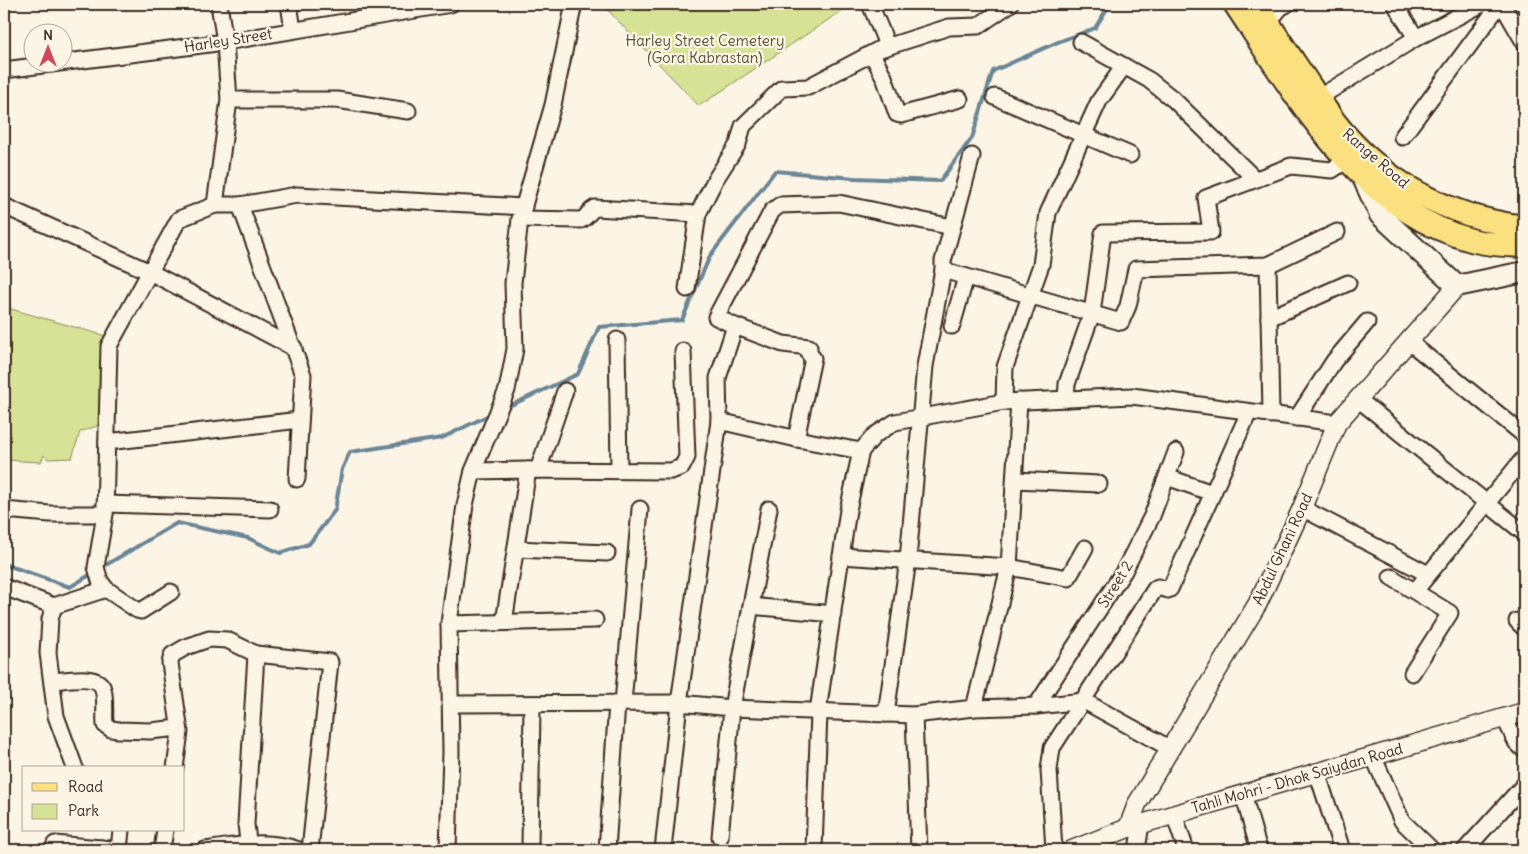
<svg xmlns="http://www.w3.org/2000/svg" width="1528" height="854" font-family="Delius,sans-serif">
<style>
.green{fill:#d6e396;stroke:#88865a}
.lines{fill:none;stroke-linecap:round;stroke-linejoin:round}
.stream{stroke:#698596;stroke-width:4}
.minor-casing{stroke:#3b2a1e;stroke-width:19}
.tertiary-casing{stroke:#3b2a1e;stroke-width:21}
.secondary-casing{stroke:#3b2a1e;stroke-width:24}
.primary-casing{stroke:#3b2a1e;stroke-width:26}
.minor{stroke:#fcf5e5;stroke-width:15}
.tertiary{stroke:#fcf5e5;stroke-width:18}
.secondary{stroke:#fcf5e5;stroke-width:20}
.primary{stroke:#fbe080;stroke-width:22}
.labels{text-anchor:middle;dominant-baseline:central;stroke-width:4.5;stroke-linejoin:round;paint-order:stroke}
.street-label{font-size:15px;fill:#3b2a1e;stroke:#fcf5e5}
.park-label{font-size:15px;fill:#5a4f36;stroke:#fcf5e5}
</style>
<rect width="100%" height="100%" fill="#fcf5e5"/>
<filter id="ink" filterUnits="userSpaceOnUse"><feTurbulence type="fractalNoise" baseFrequency=".02" numOctaves="2"/><feDisplacementMap in="SourceGraphic" scale="10" xChannelSelector="R" yChannelSelector="G"/><feConvolveMatrix kernelMatrix="1 2 1 2 8 2 1 2 1" color-interpolation-filters="sRGB"/></filter>
<g filter="url(#ink)">
<g class="green">
<path d="M602,4h250l-153,102z"/>
<path d="M4,307l102,29 -6,89 -20,7 -8,26 -24,1 -4,-4 -3,7 -37,-2z"/>
</g>
<g class="lines">
<g class="stream">
<path d="M505,408l73,-34 21,-47 83,-7 28,-64 65,-85 79,7 86,3 32,-43 21,-67 65,-29 37,-14 15,-24"/>
<path d="M4,564l66,23 23,-14"/>
<path d="M99,569l78,-46 71,15 32,15 29,-9 26,-34 7,-41 8,-17 92,-14 49,-24"/>
</g>
<g class="minor-casing">
<g id="minor">
<path d="M289,4l4,26"/>
<path d="M870,4l13,31 4,12"/>
<path d="M1395,4l21,34"/>
<path d="M1502,4l22,38"/>
<path d="M1268,23l12,-15 7,-4"/>
<path d="M1081,42l68,38 24,19 82,80"/>
<path d="M872,54l12,23 13,37 4,1 59,-16"/>
<path d="M4,70l221,-28 226,-38"/>
<path d="M995,97l135,58"/>
<path d="M1318,98l98,-60 66,-34"/>
<path d="M229,100h108l71,11"/>
<path d="M1402,137l98,-133"/>
<path d="M972,156l-29,105v9l178,52 7,-16 8,-37 132,-4 69,-33"/>
<path d="M215,205l14,-105 -4,-58 -6,-38"/>
<path d="M240,205l63,170 -6,104"/>
<path d="M4,206l146,66 144,76"/>
<path d="M520,219l61,1c7,-3 8,-9 14,-12l103,6"/>
<path d="M1268,265l3,150"/>
<path d="M687,289l11,-75 17,-34 23,-36 5,-18 39,-38 26,-1 72,-38 69,-22 29,-1 32,-22"/>
<path d="M1269,318l79,-35"/>
<path d="M952,326l14,-49"/>
<path d="M617,340l2,130"/>
<path d="M1408,341l116,94"/>
<path d="M1066,399l1,-15 25,-71 11,-80 108,-1 -5,-34 85,-32 41,4 15,-10"/>
<path d="M1358,399l166,134"/>
<path d="M1004,402l1,-35 36,-102 7,-52 51,-112 25,-35"/>
<path d="M1297,418l37,-57 33,-39"/>
<path d="M719,421l78,18 64,12"/>
<path d="M796,439l17,-81 -4,-4v-7l-26,-3 -48,-18 -19,-9 56,-106 8,-6 59,-2 113,24"/>
<path d="M107,442l193,-22"/>
<path d="M538,470l27,-79"/>
<path d="M473,471l55,-1 143,1 11,-4 5,-10 -4,-106"/>
<path d="M1167,477l45,16"/>
<path d="M1015,480l84,4"/>
<path d="M105,504l165,5"/>
<path d="M1302,508l126,66"/>
<path d="M4,510l46,4h55"/>
<path d="M516,549l91,4"/>
<path d="M841,556l168,11 59,11 17,-30"/>
<path d="M1391,577l59,36 -38,60"/>
<path d="M4,587l50,19"/>
<path d="M1415,591l109,-133"/>
<path d="M171,592l-30,19 -4,-1 -31,-21 -6,-8 -4,-14 9,-53 4,-168 70,-127 36,-14h25l57,-10 227,12"/>
<path d="M751,606l82,8"/>
<path d="M1517,621l7,7"/>
<path d="M504,622l24,-152"/>
<path d="M449,624l146,-4"/>
<path d="M53,681c13,-1 46,-8 50,8 3,10 1,25 2,36l6,4 8,1 31,1 29,-3"/>
<path d="M623,703l17,-194"/>
<path d="M450,704l229,-1 53,5 182,7 60,-7 62,-2 48,-5 87,48"/>
<path d="M1036,706l88,-135 28,-55 24,-64"/>
<path d="M974,708l35,-141 10,-166"/>
<path d="M886,714l22,-154 17,-194 18,-96"/>
<path d="M914,715l5,135"/>
<path d="M1504,717l12,25 8,8"/>
<path d="M1373,756l29,65 30,29"/>
<path d="M75,768l-19,-52 -8,-63 2,-34 4,-13 52,-17"/>
<path d="M175,768l5,-36 -10,-69 2,-8 14,-8 23,-8 18,1 29,14 74,8 -20,188"/>
<path d="M1317,772l25,78"/>
<path d="M1243,794l16,56"/>
<path d="M1174,814l12,36"/>
<path d="M720,837l12,-129 37,-199"/>
<path d="M55,844l46,4"/>
<path d="M101,850v-2l21,2"/>
<path d="M119,850l2,-20"/>
<path d="M162,850l3,-20"/>
<path d="M205,850c32,-5 63,-11 94,0"/>
<path d="M249,850l-3,-26 10,-170"/>
<path d="M448,850l3,-98 -2,-128 8,-62 8,-57 8,-34 34,-81 8,-41 -2,-66 7,-64 33,-114 20,-97 -2,-4"/>
<path d="M530,850l2,-146"/>
<path d="M607,850l10,-147"/>
<path d="M663,850l16,-147 40,-282 -1,-43 17,-52"/>
<path d="M814,850l5,-137 -1,-2 30,-201 13,-59 14,-16 20,-13 109,-20 128,-6 205,27"/>
<path d="M1054,850l-5,-80 3,-22 103,-159 3,-2 10,3 2,-1 79,-177"/>
<path d="M1137,850l4,-26"/>
<path d="M1465,850l59,-65"/>
</g>
</g>
<g class="tertiary-casing">
<g id="tertiary">
<path d="M1128,828l9,-24 121,-201 44,-95 35,-85 120,-137"/>
<path d="M1072,850l56,-22 396,-116"/>
</g>
</g>
<g class="secondary-casing">
<path id="secondary" d="M1363,178l17,37 77,71 67,-14"/>
</g>
<g class="primary-casing">
<g id="primary">
<path d="M1235,4c60,90 124,206 236,236 18,5 36,5 53,6"/>
<path d="M1257,4c13,23 28,45 43,67 11,16 22,34 34,50 47,61 115,96 190,106"/>
</g>
</g>
<use href="#minor" class="minor"/>
<use href="#tertiary" class="tertiary"/>
<use href="#secondary" class="secondary"/>
<use href="#primary" class="primary"/>
</g>
</g>
<g class="labels">
<g class="street-label">
<text transform="translate(228 40) rotate(-9)">Harley Street</text>
<text transform="translate(1376 158) rotate(41)">Range Road</text>
<text transform="translate(1282 549) rotate(-65)">Abdul Ghani Road</text>
<text transform="translate(1115 584) rotate(-58)">Street 2</text>
<text transform="translate(1297 778) rotate(-16)">Tahli Mohri - Dhok Saiydan Road</text>
</g>
<g class="park-label">
<text x="705" y="40">Harley Street Cemetery<tspan x="705" dy="17">(Gora Kabrastan)</tspan></text>
</g>
</g>
<rect width="1528" height="854" fill="none" stroke="#fcf5e5" stroke-width="20"/>
<rect x="10" y="10" width="1508" height="834" fill="none" stroke="#3b2a1e" stroke-width="2" filter="url(#ink)"/>
<rect x="22" y="766" width="162" height="65" fill="#fcf5e5" stroke="#afa495"/>
<rect x="32" y="783" width="25" height="8" fill="#fbe080" stroke="#afa495"/>
<text x="68" y="792" font-size="15" fill="#3b2a1e">Road</text>
<rect x="32" y="804" width="25" height="15" fill="#d6e396" stroke="#afa495"/>
<text x="68" y="816" font-size="15" fill="#3b2a1e">Park</text>
<g transform="translate(48 48)"><circle r="24" fill="#fcf5e5" stroke="#afa495"/>
<path d="M0-4L9 19L0 12L-9 19Z" fill="#d1495b"/>
<text y="-8" font-size="14" font-weight="bold" text-anchor="middle" fill="#3b2a1e">N</text>
</g>
</svg>
